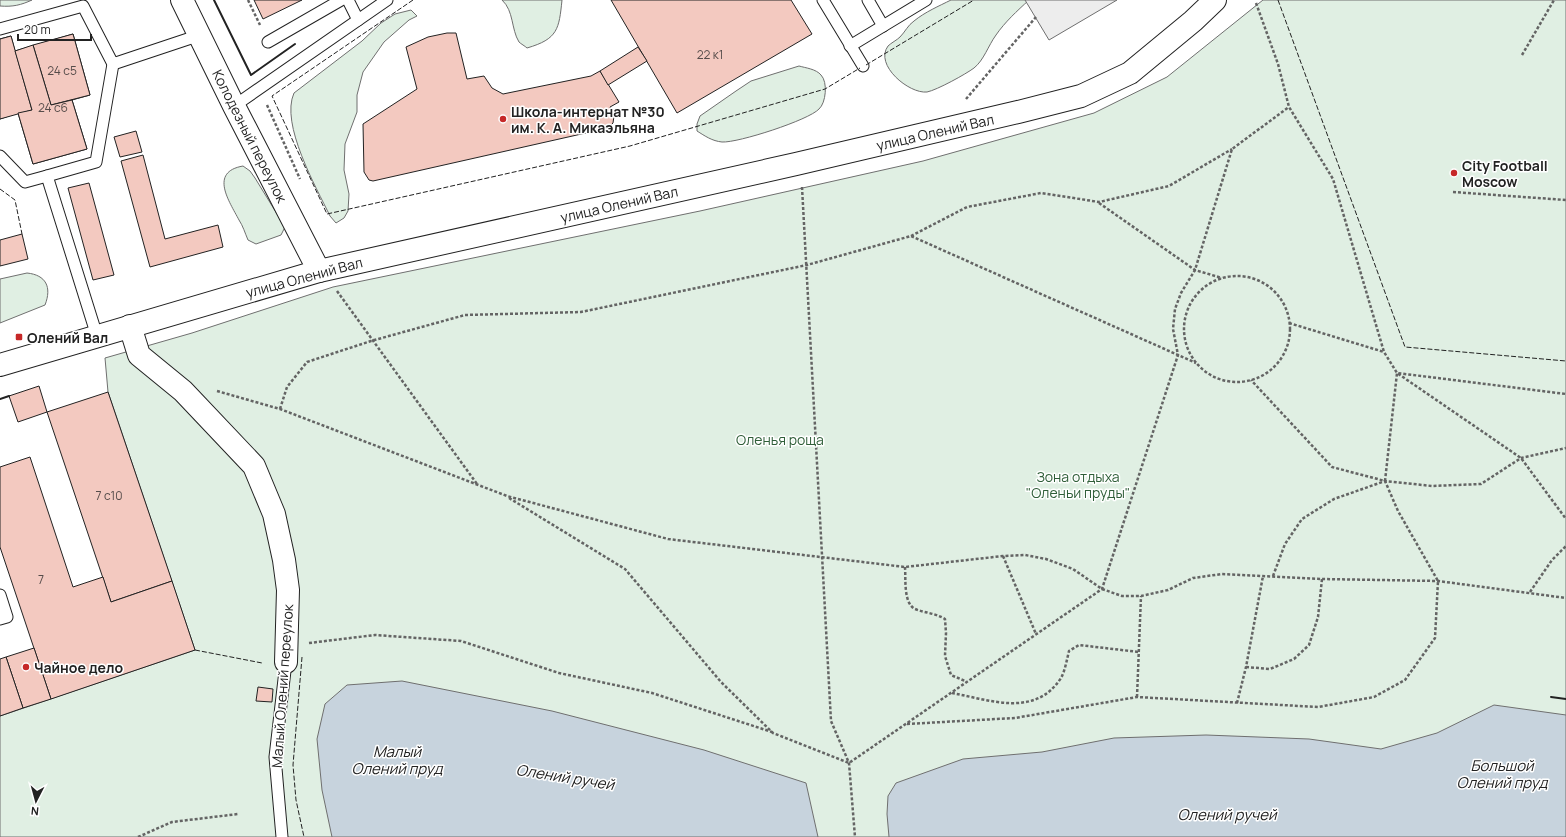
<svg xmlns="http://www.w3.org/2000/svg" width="1566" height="837" font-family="Manrope,sans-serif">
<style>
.green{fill:#e0efe3;stroke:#6f6f6f}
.parking{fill:#ededed;stroke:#6f6f6f}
.water{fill:#c7d3dd;stroke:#6f6f6f}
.building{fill:#f3c9c0;stroke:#222}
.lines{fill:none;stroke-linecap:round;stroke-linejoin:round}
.service-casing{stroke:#222;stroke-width:13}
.minor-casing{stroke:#222;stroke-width:24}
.secondary-casing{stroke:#222;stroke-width:24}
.path{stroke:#646464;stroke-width:2.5;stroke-dasharray:3 2;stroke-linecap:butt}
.service{stroke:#fff;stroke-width:11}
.minor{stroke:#fff;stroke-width:22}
.secondary{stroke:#fff;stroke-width:22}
.fence{stroke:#222;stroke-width:1;stroke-dasharray:5 2;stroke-linecap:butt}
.wall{stroke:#222;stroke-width:2}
.poi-dot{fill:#c62828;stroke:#fff;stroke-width:1.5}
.labels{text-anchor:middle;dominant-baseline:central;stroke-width:3;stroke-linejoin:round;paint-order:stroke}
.number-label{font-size:12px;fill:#564c4a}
.poi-label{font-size:14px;font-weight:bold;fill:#222;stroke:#fff;text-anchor:start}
.street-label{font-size:14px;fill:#222;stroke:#fff}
.park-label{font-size:14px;fill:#2f5e38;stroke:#fff}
.water-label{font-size:15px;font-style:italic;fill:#222;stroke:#fff}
</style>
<rect width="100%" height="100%" fill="#fff"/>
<g class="green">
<path d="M0,0h32c-11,5 -19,7 -32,6z"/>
<path d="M502,0h60c-3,29 -4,39 -35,48 -2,-2 -6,-4 -8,-6 -8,-13 -5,-31 -17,-42z"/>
<path d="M951,0h78c-12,11 -24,22 -33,35 -8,11 -12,25 -22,33 -8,6 -37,22 -47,24 -18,2 -53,-27 -39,-46 3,-3 9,-6 12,-9 5,-5 8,-12 14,-16 11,-9 25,-15 37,-21z"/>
<path d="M1263,0h303v837h-1566v-121l195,-66 -87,-258 -3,-34 87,-25 141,-46 367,-76 223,-50 171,-48 73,-36z"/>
<path d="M411,10l6,6 -8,4 -25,22 -21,30 -6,23v17l-12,32 -1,26 5,24 -1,17 -4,7 -8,5 -6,-7c-14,-29 -50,-92 -36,-123l68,-52 19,-18 14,-9z"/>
<path d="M799,66c7,2 17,3 22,9 7,7 5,28 -2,34 -10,11 -81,34 -97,33 -10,-1 -17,-6 -25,-11v-7l3,-8 36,-25 15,-10z"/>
<path d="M243,166l7,5 5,7 30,49 -4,8 -25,9 -8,-4c-3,-7 -5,-14 -9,-20 -10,-19 -30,-48 4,-54z"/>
<path d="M27,273c19,2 25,14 18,32l-45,18v-44z"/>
</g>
<path class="parking" d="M1025,0h92l-68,40z"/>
<g class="water">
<path d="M402,681l150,30 152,39 102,33 12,54h-486l-10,-47 -5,-51 8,-35 22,-19z"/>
<path d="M1494,705l72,10v122h-677l-2,-23 1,-18 8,-13 67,-24 79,-7 72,-14 92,-3 103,4 72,10 56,-16z"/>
</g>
<g class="building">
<path d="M254,0h48l-39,19z"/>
<path d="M611,0h180l21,34 -135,79z"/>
<path d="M447,33h9l11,46 17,-3 8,12 11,6 88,-18 9,-5 19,31 -9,5 4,9 -1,7 -5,5 -235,53 -4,-1 -5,-8 -1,-48 54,-35 -11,-42 22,-10z"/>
<path d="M73,34l17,61 -18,5 15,49 -54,15 -15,-51 -18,6v-80l11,-3 4,15z"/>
<path d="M73,34l17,61 -39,10 -18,-60z"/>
<path d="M11,36l21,74 -32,9v-80z"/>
<path d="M33,45l18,60 21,-5 15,49 -54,15 -15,-51 14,-3 -17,-59z"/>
<path d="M638,47l9,14 -39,24 -8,-14z"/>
<path d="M136,131l6,21 -22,5 -6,-20z"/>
<path d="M143,155l22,84 53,-14 5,22 -73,20 -29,-106z"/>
<path d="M89,183l25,92 -21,5 -25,-92z"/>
<path d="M22,234l6,25 -28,7v-26z"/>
<path d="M39,386l8,26 -29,10 -9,-26z"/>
<path d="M108,392l64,189 -61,21 -64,-190z"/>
<path d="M30,457l43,130 30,-10 8,25 61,-21 23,69 -144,49 -51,-152v-80z"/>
<path d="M34,648l17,51 -28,9 -17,-51z"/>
<path d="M6,657l17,51 -23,8v-57z"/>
<path d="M258,687l15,2 -1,13 -16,-1z"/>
</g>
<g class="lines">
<g class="service-casing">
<g id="service">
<path d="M348,0l10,20"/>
<path d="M823,0l40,66"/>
<path d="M868,0l15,26"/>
<path d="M0,29l83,-23 30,58 87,-29"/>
<path d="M268,42l73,-42"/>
<path d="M850,46l76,-46"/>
<path d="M234,106l153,-106"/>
<path d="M0,156l25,26 22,-6 50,160"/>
<path d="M47,176l49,-14 17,-98"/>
<path d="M0,595l7,22 -7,2"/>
<path d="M282,837l-7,-80 11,-95"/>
</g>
</g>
<g class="minor-casing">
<g id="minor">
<path d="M182,0l52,106 85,165"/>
<path d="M130,326l9,29 44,36 71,75 20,48 10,46 4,30 -2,72"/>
</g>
</g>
<g class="secondary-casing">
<path id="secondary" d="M0,365l319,-94 477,-107 222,-52 63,-16 49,-23 63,-52 22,-21"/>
</g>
<g class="path">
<path d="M248,0l12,25"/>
<path d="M1256,3l22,61 11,43 44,72 51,173 13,21 124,85 45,61"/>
<path d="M1522,55l32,-55"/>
<path d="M966,99l70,-82"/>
<path d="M267,105l33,74"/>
<path d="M802,187l29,534 18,42 6,74"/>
<path d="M1453,192l113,8"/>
<path d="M1099,203l96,67 27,8"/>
<path d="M911,236l56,-29 74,-14 58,9 70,-16 63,-37"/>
<circle cx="1237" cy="329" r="53"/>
<path d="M337,291l140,193"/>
<path d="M1289,323l95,29"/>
<path d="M217,391l63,18 227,87 161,43 237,28 98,-11 22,-1 21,4 27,10 29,20 20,7h19l27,-6 25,-12 29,-4 100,5 116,2 128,17"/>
<path d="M280,409l7,-22 20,-25 64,-21 94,-26 116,-3 226,-47 104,-29 285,127"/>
<path d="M1385,481l12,-108 169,21"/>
<path d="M509,498l116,71 96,113 52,51 76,30 253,-174 76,-234 -5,-26 2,-20 6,-16 14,-23 37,-121 57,-42"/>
<path d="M1003,556l33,78"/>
<path d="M905,567c1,11 -2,36 10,42 10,4 20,4 30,10l1,14 -1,23 6,19 14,6"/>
<path d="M1273,576l12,-32 17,-25 32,-20 51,-18 47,5 49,-2 40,-26 45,-10"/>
<path d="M1530,592l22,-32 14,-14"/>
<path d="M309,643l66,-8 86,6 98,32 93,20 120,39"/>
<path d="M1246,667l24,2 24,-10 15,-14 9,-28 4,-38"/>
<path d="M952,693c38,7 83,25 109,-15 4,-7 6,-19 8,-27l10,-6 60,7"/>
<path d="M1137,697l4,-101"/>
<path d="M1237,703l9,-36 17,-91"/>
<path d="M907,724l108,-6 122,-21 181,10 56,-10 31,-17 30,-42 3,-57 -40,-70 -13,-30 -53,-14 -81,-87"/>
<path d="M138,837l34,-15 66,-8"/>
</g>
<use href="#service" class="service"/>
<use href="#minor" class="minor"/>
<use href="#secondary" class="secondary"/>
<g class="fence">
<path d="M413,0l-141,96 55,118 303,-68 195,-57 35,-21"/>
<path d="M1278,0l127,347 161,14"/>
<path d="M866,65l108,-65"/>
<path d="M0,189l15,11 7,34"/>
<path d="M195,650l67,13"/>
<path d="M302,657l-9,108 3,35 8,37"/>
</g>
<g class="wall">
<path d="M214,0l37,75 44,-31"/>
<path d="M0,399l9,-3"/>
<path d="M1551,697l15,2"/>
</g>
</g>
<g class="poi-dot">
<circle cx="503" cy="119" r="4"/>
<circle cx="1454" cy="173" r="4"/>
<rect x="15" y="333" width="8" height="8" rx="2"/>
<circle cx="26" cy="667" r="4"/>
</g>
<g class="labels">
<g class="number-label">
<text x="710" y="54">22 к1</text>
<text x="62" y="70">24 с5</text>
<text x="53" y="107">24 c6</text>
<text x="109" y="495">7 с10</text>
<text x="41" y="579">7</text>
</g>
<g class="poi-label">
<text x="511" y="111">Школа-интернат №30<tspan x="511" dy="16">им. К. А. Микаэльяна</tspan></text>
<text x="1462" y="165">City Football<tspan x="1462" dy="16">Moscow</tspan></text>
<text x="27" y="337">Олений Вал</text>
<text x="34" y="667">Чайное дело</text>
</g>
<g class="street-label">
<text transform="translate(935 132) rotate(-13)">улица Олений Вал</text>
<text transform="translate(250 136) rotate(63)">Колодезный переулок</text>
<text transform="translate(619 204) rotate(-13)">улица Олений Вал</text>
<text transform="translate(304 277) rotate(-15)">улица Олений Вал</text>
<text transform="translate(282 686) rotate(-86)">Малый Олений переулок</text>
</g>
<g class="park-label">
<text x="780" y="439">Оленья роща</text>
<text x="1078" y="476">Зона отдыха<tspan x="1078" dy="16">"Оленьи пруды"</tspan></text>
</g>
<g class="water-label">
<text x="397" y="751">Малый<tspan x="397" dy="17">Олений пруд</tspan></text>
<text x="1502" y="765">Большой<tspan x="1502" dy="17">Олений пруд</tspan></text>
<text transform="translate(565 777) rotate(9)">Олений ручей</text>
<text x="1227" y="814">Олений ручей</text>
</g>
</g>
<g transform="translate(36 801) rotate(186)" stroke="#ffffff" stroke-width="3" paint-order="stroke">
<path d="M0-3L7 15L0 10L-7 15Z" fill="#222222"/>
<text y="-6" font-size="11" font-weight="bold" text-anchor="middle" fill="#222222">N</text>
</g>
<path d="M18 34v6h73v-6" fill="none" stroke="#222222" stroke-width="2"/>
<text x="24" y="34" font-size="12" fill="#222222" stroke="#ffffff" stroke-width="3" paint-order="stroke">20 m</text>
</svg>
